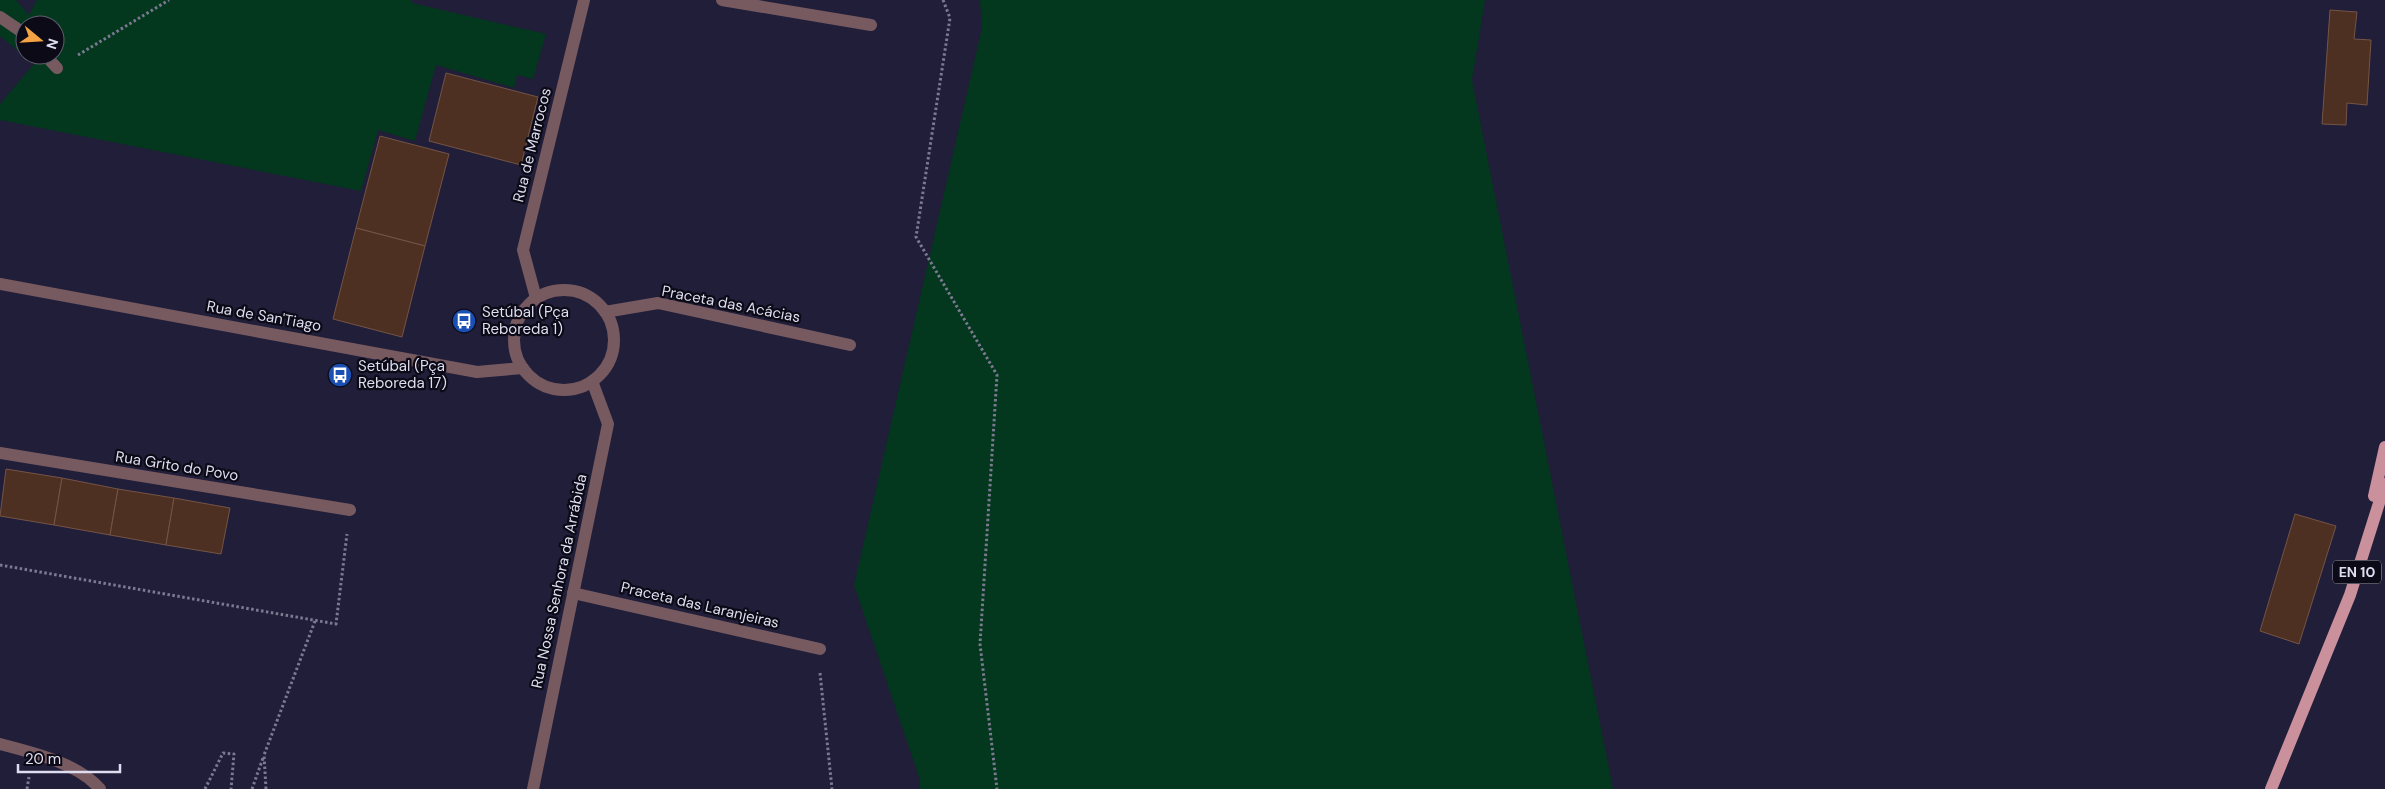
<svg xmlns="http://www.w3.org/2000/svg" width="2385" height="789" font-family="'DM Sans',sans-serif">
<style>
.green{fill:#03371e;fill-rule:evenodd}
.building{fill:#4e3023;stroke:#745445}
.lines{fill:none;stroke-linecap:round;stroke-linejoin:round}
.path{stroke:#7c7a91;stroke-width:3;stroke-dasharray:2.5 2.5;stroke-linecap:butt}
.service{stroke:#765a60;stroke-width:12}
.minor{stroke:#765a60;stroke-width:12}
.primary{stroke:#ca919d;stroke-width:12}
.labels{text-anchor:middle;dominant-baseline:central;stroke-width:4.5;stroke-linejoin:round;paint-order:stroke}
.shield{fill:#0b0a16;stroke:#9f9eaf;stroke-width:1}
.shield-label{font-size:14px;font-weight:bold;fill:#dfdef0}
.street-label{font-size:15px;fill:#dfdef0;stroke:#0b0a16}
.poi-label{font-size:15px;fill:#dfdef0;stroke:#0b0a16;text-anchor:start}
</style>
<rect width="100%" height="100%" fill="#211e39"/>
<g class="green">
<path d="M0,0h16l13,15 8,-15h375v3l134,31 -13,45 -16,-4 -3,13 -78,-23 -21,76 -37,-11 -17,61 -361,-71v-16l34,-40 -34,-28zM25,25h30v30h-30z"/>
<path d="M980,0h505l-13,80 141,709h-694l1,-9 -66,-195 128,-557z"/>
</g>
<g class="building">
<path d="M2330,10l27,2 -3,27 17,1 -4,65 -20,-2 -1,22 -24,-1z"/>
<path d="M446,73l92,24 -17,68 -92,-24z"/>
<path d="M380,136l69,18 -24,92 -69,-18z"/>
<path d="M356,228l69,18 -23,91 -69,-18z"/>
<path d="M6,469l56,9 -8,47 -54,-9z"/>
<path d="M62,478l56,11 -8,46 -56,-10z"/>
<path d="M118,489l56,9 -8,47 -56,-10z"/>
<path d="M174,498l56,10 -9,46 -55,-9z"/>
<path d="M2295,514l41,12 -37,118 -39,-13z"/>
</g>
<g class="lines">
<g class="path">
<path d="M943,0l7,18 -34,219 81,138 -17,269 17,145"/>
<path d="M78,55l91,-55"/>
<path d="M0,565l336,59 11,-90"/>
<path d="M820,673l12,116"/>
<path d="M27,789l2,-12"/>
<path d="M205,789l18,-36 11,1 -3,35"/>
<path d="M252,789l11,-31"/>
<path d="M266,789l-2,-34 51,-134"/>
</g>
<g class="service">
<path d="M0,17l25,17"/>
<path d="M45,55l12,13"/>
</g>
<g class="minor">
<path d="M722,0l149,25"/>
<path d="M0,284l477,88 46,-4"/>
<circle cx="564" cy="340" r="50"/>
<path d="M536,298l-13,-48 61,-250"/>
<path d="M605,312l53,-9 192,42"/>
<path d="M0,453l350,57"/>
<path d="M573,593l247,56"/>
<path d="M0,744c31,8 78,19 100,45"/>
<path d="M533,789l75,-365 -16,-43"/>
</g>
<g class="primary">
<path d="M2374,496l11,-49"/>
<path d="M2271,789l79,-194 35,-111"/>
</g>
</g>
<defs>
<g id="bus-disc" transform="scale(1.25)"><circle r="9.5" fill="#1a4fb4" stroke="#0b0a16"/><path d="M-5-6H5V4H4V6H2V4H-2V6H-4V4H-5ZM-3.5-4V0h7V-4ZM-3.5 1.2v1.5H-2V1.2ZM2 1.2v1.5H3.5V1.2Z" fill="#fff"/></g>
</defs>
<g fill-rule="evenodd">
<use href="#bus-disc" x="464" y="321"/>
<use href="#bus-disc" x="340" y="375"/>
</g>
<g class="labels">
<rect class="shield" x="2333" y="560.5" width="48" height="23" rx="4"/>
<g class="shield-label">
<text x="2357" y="572">EN 10</text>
</g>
<g class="street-label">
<text transform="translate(532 145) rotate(-76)">Rua de Marrocos</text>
<text transform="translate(731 304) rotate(11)">Praceta das Acácias</text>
<text transform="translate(264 316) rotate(10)">Rua de San'Tiago</text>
<text transform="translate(177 466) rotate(9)">Rua Grito do Povo</text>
<text transform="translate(559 581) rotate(-78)">Rua Nossa Senhora da Arrábida</text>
<text transform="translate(700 605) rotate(13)">Praceta das Laranjeiras</text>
</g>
<g class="poi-label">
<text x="482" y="312">Setúbal (Pça<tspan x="482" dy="17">Reboreda 1)</tspan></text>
<text x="358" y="366">Setúbal (Pça<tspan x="358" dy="17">Reboreda 17)</tspan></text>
</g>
</g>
<g transform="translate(40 40) rotate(108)"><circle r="24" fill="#0b0a16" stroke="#605f6d"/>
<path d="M0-4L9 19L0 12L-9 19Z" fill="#f4a344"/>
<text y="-8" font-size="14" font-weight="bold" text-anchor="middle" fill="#dfdef0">N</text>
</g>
<path d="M18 764v8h102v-8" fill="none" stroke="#dfdef0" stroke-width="2.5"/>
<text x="25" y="764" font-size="15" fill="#dfdef0" stroke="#0b0a16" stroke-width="4" paint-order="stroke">20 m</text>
</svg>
